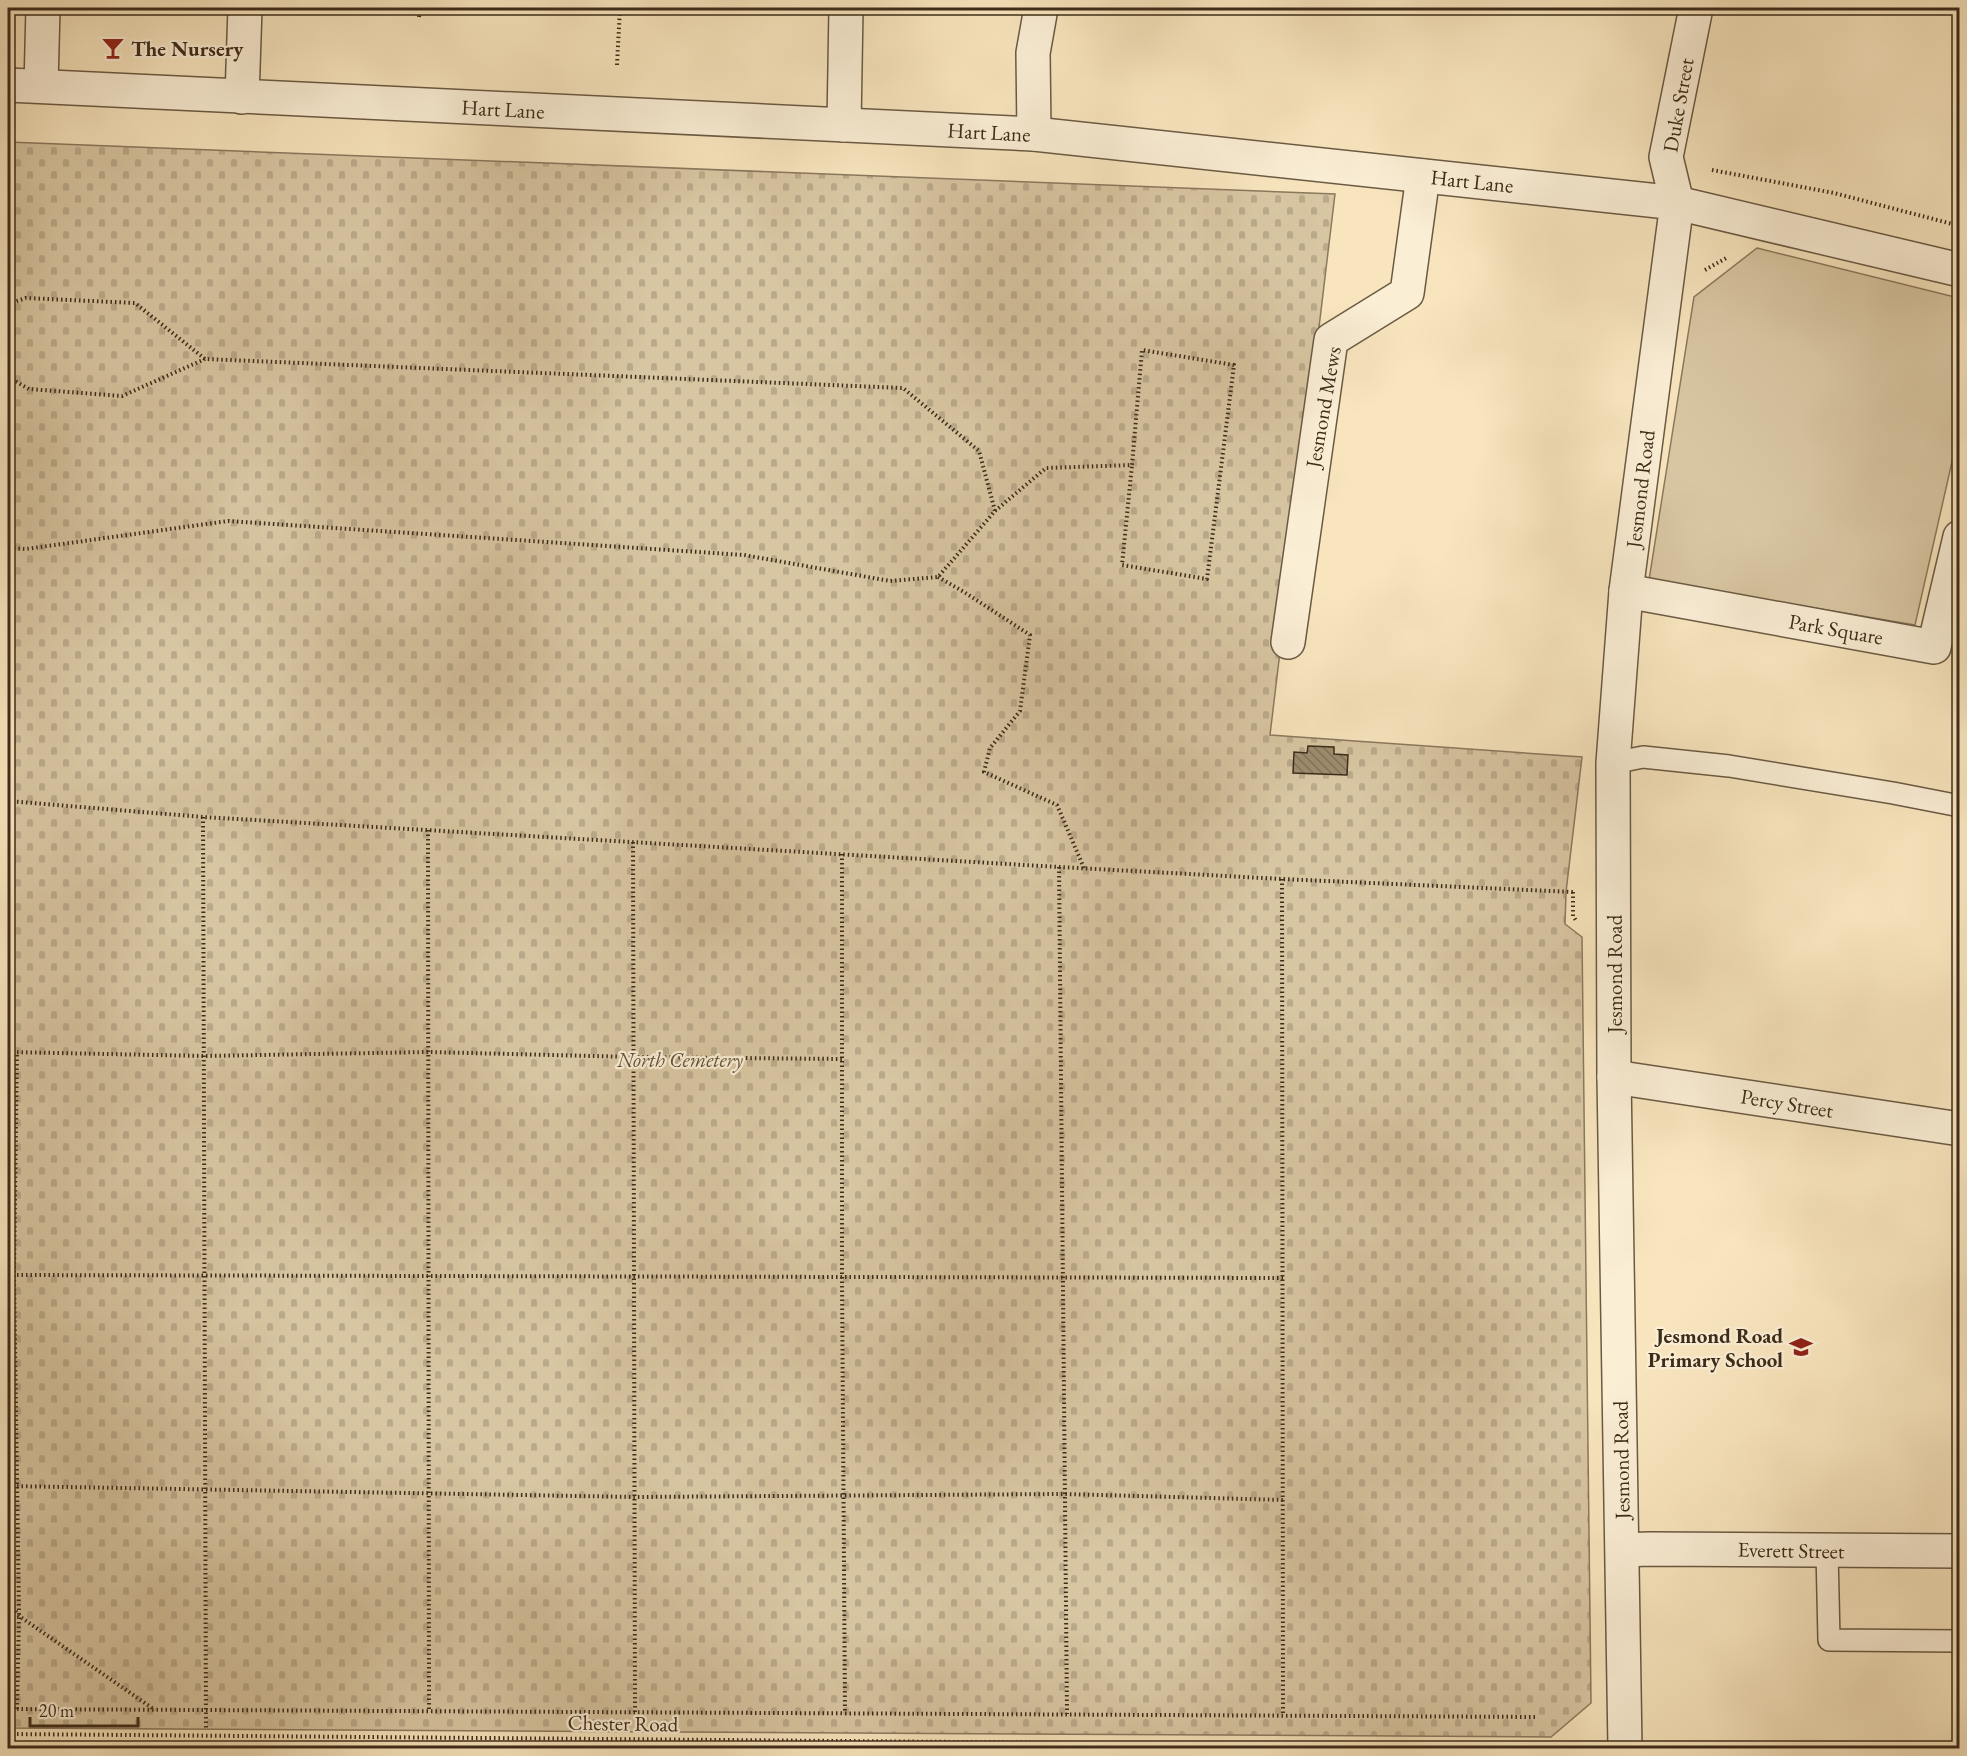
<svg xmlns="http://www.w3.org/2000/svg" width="1967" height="1756" font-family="'EB Garamond',serif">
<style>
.grass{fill:#d8c6a2;stroke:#8a795e;stroke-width:1.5}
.cemetery{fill:url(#cemetery-stones);stroke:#8a795e;stroke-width:1.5}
.building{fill:url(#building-back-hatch);stroke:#3c2c1a;stroke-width:1.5}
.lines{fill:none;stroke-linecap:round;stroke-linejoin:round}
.service-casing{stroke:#6b5a43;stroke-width:24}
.minor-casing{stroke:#6b5a43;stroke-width:36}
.tertiary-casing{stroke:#6b5a43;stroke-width:36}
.path{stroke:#3c2c1a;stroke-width:4;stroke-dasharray:1.5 3;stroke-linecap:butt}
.service{stroke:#faeed5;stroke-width:21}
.minor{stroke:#faeed5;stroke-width:33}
.tertiary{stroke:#faeed5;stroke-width:33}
.labels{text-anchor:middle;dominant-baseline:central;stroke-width:4.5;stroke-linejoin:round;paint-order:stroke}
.poi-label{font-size:21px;font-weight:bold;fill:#3c2c1a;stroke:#faeed5;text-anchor:start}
.street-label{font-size:21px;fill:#3c2c1a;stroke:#faeed5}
.park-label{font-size:21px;font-style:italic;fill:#63523c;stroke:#faeed5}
</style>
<defs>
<pattern id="cemetery-stones" width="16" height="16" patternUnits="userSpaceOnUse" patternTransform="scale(1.5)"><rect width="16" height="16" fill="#d8c6a2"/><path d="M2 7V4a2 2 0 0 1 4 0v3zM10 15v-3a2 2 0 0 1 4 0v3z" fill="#baaa8b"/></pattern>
<pattern id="building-back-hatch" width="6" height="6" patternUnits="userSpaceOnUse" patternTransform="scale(1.5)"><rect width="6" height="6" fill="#9e8c6f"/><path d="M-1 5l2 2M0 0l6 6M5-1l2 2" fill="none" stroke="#82735a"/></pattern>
</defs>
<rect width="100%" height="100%" fill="#f8e5be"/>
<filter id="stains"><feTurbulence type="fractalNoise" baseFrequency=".00333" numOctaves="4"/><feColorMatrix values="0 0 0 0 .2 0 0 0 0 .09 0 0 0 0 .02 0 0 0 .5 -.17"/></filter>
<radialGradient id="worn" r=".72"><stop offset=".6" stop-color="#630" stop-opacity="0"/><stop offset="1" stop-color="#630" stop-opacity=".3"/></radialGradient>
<path class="grass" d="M1757,248l202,50v133l-44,194 -266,-45 45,-283z"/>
<path class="cemetery" d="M8,142l1327,52 -65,541 312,22 -16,135 -1,32 17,13 9,766 -40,34 -1543,-9z"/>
<path class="building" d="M1308,746l26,1v7l14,1 -1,20 -54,-2 1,-21 13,1z"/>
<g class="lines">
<g class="service-casing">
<g id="service">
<path d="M1613,763l30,-6 86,9 164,27 67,13"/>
<path d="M1827,1551l2,89 131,1"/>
</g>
</g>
<g class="minor-casing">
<g id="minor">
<path d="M41,86l2,-78"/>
<path d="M242,97l3,-89"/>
<path d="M844,125l2,-117"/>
<path d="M1034,134l-1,-81 8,-45"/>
<path d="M1626,591l308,56 26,-110"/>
<path d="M1288,642l43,-302 76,-47 16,-117"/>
<path d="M1614,1077l346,52"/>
<path d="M1623,1550l26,-1 311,2"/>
<path d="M1625,1748l-11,-671 -1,-314 13,-172 51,-388 -11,-46 30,-149"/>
</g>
</g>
<g class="tertiary-casing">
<path id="tertiary" d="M8,85l1026,49 643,69 283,67"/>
</g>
<g class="path">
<path d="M419,17l1,-9"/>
<path d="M617,65l3,-57"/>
<path d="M1712,170l122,23 126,33"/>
<path d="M1705,270l23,-13"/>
<path d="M8,304l18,-6 109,5 70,56 698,29 76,63 16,60 -57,66 -48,4 -146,-26 -516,-34 -202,28 -18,-1"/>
<path d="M8,377l21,12 93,7 83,-37"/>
<path d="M995,511l51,-43 86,-3 10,-115 92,15 -27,214 -85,-14 10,-100"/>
<path d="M938,577l26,15 66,43 -10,76 -30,37 -6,24 73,33 27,63"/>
<path d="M8,801l195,16 856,50 223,12 291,13"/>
<path d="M203,817l3,913"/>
<path d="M428,830l1,881"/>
<path d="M633,842l2,870"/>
<path d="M842,854v424l3,435"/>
<path d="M1059,867l8,847"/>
<path d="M1282,879l1,836"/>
<path d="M1573,892v24l4,6"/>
<path d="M8,1052l196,4 224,-4 206,5 208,2"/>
<path d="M8,1275l1275,3"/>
<path d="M8,1486l627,11 430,-3 218,6"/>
<path d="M8,1600l11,16 136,94"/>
<path d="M8,1709l1530,8"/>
<path d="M17,1709l2,-93 -5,-341 3,-223"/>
<path d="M8,1734l1548,13 36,-2"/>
<path d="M1659,1747l203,1"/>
</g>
<use href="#service" class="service"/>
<use href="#minor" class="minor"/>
<use href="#tertiary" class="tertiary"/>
</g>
<defs>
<g id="bar-bare" transform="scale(1.8)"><path d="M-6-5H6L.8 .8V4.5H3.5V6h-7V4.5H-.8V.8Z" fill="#8f2418" stroke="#faeed5" stroke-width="2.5" paint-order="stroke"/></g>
<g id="school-bare" transform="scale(1.8)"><path d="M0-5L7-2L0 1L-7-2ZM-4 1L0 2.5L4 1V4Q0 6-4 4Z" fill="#8f2418" stroke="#faeed5" stroke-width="2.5" paint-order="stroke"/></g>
</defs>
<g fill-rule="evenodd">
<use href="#bar-bare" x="113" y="48"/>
<use href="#school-bare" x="1801" y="1347"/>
</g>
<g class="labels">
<g class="poi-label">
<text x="131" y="48">The Nursery</text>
<text x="1783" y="1335" text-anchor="end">Jesmond Road<tspan x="1783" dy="24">Primary School</tspan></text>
</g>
<g class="street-label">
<text transform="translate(1678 105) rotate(-80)">Duke Street</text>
<text transform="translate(503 109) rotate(3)">Hart Lane</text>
<text transform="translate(989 132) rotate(3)">Hart Lane</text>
<text transform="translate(1472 181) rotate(6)">Hart Lane</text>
<text transform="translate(1323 407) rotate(-80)">Jesmond Mews</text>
<text transform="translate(1640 489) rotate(-83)">Jesmond Road</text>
<text transform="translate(1836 629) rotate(10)">Park Square</text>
<text transform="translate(1614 974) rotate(-90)">Jesmond Road</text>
<text transform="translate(1787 1103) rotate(9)">Percy Street</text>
<text transform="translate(1621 1460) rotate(-91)">Jesmond Road</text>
<text transform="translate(1791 1550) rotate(1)">Everett Street</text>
<text transform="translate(623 1723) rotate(1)">Chester Road</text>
</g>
<g class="park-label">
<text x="680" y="1059">North Cemetery</text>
</g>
</g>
<rect width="1967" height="1756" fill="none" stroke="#f8e5be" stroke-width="30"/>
<rect x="9" y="9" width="1949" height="1738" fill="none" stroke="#3c2c1a" stroke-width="3"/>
<rect x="15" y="15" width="1937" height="1726" fill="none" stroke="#3c2c1a" stroke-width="1.5"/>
<path d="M30 1717v9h108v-9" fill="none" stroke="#3c2c1a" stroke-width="3"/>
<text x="39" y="1717" font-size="18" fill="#3c2c1a" stroke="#faeed5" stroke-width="4.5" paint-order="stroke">20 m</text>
<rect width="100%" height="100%" filter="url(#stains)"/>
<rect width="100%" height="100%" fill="url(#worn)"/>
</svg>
